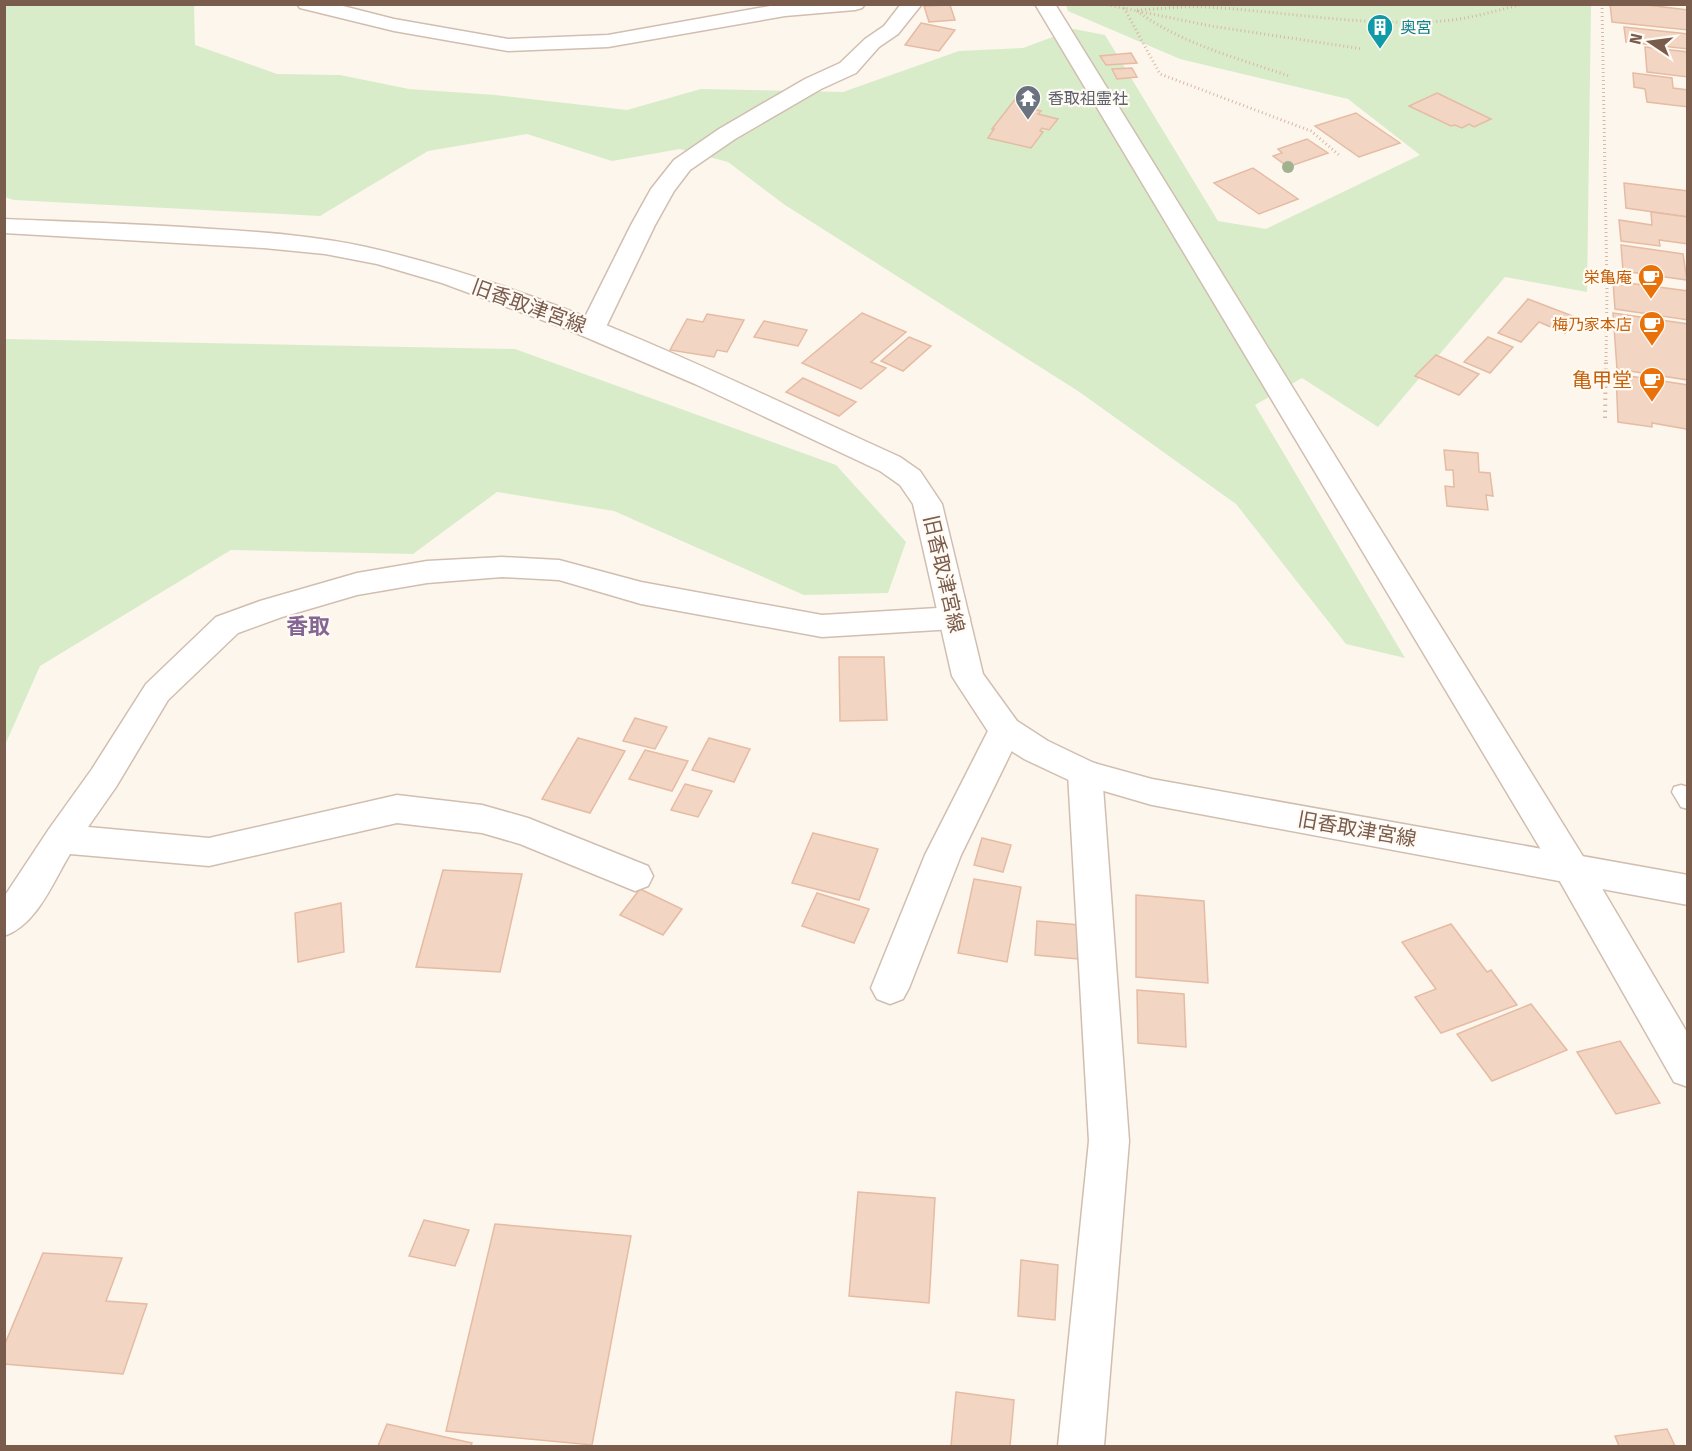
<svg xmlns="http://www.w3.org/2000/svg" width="1692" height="1451" font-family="'Fira Sans','Noto Sans JP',sans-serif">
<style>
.green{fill:#d8ecc9}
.building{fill:#f3d5c3;stroke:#e6bba3;stroke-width:1.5}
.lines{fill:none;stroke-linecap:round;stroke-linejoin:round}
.service-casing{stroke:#d1beb0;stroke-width:3}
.minor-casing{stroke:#d1beb0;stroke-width:3}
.tertiary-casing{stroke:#d1beb0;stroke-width:3}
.path-far1{stroke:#d9b8a5;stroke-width:3;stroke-dasharray:1 3;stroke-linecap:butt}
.path{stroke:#d9b8a5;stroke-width:4;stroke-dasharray:1.5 4.5;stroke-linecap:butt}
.service{fill:#fff;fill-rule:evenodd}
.minor{fill:#fff;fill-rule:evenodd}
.tertiary{fill:#fff;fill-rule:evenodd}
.tree{fill:#a0b28e}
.labels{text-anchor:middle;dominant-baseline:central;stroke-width:4.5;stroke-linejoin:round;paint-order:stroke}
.far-culture-label{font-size:16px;fill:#0d838f;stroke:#fffaf3;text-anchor:start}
.far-worship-label{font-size:16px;fill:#5b616d;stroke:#fffaf3;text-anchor:start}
.far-food-label{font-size:16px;fill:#c56008;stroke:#fffaf3;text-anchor:end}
.street-label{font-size:20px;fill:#7a5c4d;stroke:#fffaf3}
.food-label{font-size:20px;fill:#c56008;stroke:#fffaf3;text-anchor:end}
.quarter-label{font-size:22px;font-weight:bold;fill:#846695;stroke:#fffaf3}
</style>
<rect width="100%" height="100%" fill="#fdf6ec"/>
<g class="green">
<path d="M4,5h193l-3,2 1,38 82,29 63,1 69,14 86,6 132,15 74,-21 142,3 116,-41 64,-3 51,-19 31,6 113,186 48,8 154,-74 -72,-56 -168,-40 -112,-48 -2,-6h525l-4,287 -82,-15 -127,150 -76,-49 -47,27 150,253 -59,-14 -110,-140 -158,-113 -293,-186 -57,-43 -48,-13 -68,12 -85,-27 -99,17 -108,65 -306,-16 -9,-3z"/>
<path d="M5,339l510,10 321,116 70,77 -18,51 -84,2 -190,-84 -117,-19 -84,62 -182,-4 -191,116 -35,79z"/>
</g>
<g class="building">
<path d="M1610,4h29l49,6v20l-76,-8z"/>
<path d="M950,5l5,15 -26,2 -5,-16z"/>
<path d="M921,23l34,7 -16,21 -34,-6z"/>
<path d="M1624,27l64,7v15l-62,-7z"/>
<path d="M1645,47l43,5v25l-41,-5z"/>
<path d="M1131,53l6,10 -31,2 -6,-9z"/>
<path d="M1132,68l5,9 -20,2 -5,-10z"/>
<path d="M1633,73l39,5 1,10 15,2v17l-41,-5 -2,-13 -11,-2z"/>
<path d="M1020,93l18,4 -8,11 11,3 -3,3 20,5 -9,11 -7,-2 -2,3 3,1 -12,16 -43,-10 6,-9h-2z"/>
<path d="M1437,93l54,26 -17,8 -5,-3 -7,4 -7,-3 -4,1 -42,-20z"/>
<path d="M1356,113l44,30 -41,14 -44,-31z"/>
<path d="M1307,139l21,14 -40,14 -15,-11 9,-3 -4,-4z"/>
<path d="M1253,168l45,31 -39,15 -45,-31z"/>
<path d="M1624,183l64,8v26l-62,-9z"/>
<path d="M1651,212l37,5v27l-29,-4 1,6 -39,-5 -2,-21 33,5z"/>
<path d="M1621,245l62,9 4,26 -64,-9z"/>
<path d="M1613,281l75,10v29l-73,-11z"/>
<path d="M1528,299l50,19 -13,15 -26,-11 -18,20 -23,-9z"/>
<path d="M862,313l44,19 -35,30 15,6 -25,21 -59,-26z"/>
<path d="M1613,313l75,11v56l-71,-11z"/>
<path d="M707,314l37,6 -17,32 -10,-2 -3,7 -44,-7 17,-31 16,3z"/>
<path d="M764,321l43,9 -9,16 -44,-9z"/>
<path d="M909,337l22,9 -28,25 -22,-10z"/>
<path d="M1488,337l25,10 -23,26 -26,-11z"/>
<path d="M1436,355l43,19 -20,21 -44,-19z"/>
<path d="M1616,374l72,11v48l-2,-4 -34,-6v4l-34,-5z"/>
<path d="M803,378l53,24 -17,14 -53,-24z"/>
<path d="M1444,450l34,3 1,19 11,1 3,23 -7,-1 2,15 -41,-4 -2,-20 9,1 -1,-17h-7z"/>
<path d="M839,657h45l3,63 -47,1z"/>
<path d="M635,718l32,9 -12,22 -32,-8z"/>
<path d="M578,738l47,13 -35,62 -48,-14z"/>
<path d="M709,738l41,11 -16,33 -42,-12z"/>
<path d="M645,750l43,11 -16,30 -43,-12z"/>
<path d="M685,784l27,7 -14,26 -27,-7z"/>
<path d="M813,833l65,16 -19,51 -67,-17z"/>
<path d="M982,838l29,7 -8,27 -29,-7z"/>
<path d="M443,870l79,4 -22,98 -84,-5z"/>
<path d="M974,879l47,8 -14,75 -49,-9z"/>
<path d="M640,889l42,20 -19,26 -43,-20z"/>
<path d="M817,893l52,16 -15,34 -52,-17z"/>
<path d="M1136,895l68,6 4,82 -72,-6z"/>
<path d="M341,903l3,49 -46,10 -3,-49z"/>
<path d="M1037,921l42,4 -1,34 -43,-4z"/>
<path d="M1451,924l36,48 4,-2 26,35 -76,28 -26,-36 21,-8 -34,-47z"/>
<path d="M1137,990l47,4 2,53 -48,-4z"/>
<path d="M1531,1004l36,46 -75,31 -35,-47z"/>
<path d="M1620,1041l40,62 -44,11 -39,-62z"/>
<path d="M858,1192l77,6 -6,105 -80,-7z"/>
<path d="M424,1220l45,10 -14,36 -46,-10z"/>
<path d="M495,1224l136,12 -39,209 -146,-14z"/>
<path d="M43,1253l79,5 -16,43 41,3 -24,70 -119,-10v-18z"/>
<path d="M1021,1260l37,5 -3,55 -37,-4z"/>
<path d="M956,1392l58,8 -4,46h-59z"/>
<path d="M387,1424l85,19 -1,3h-93z"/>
<path d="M1667,1429l8,17h-56l-4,-10z"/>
</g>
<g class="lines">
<g class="service-casing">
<path id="service" d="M1681,785l7,2v22l-7,-2 -9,-15 2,-5z"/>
</g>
<g class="minor-casing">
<g id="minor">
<path d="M297,4h38l59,15 114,20 100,-4 173,-31h84l-3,4 -7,2 -70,6 -177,31 -100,4 -114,-20 -94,-23z"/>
<path d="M901,4h21l-24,30 -19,13 -23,26 -35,16 -86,50 -45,31 -16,21 -19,34 -50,104 -4,6 -9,2 -9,-2 -4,-6 52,-104 20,-36 23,-29 45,-31 86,-50 35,-16 25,-24 19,-13z"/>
<path d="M1035,4h20l529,854 104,176v53l-14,-5 -116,-204z"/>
<path d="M502,557l57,3 82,22 181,33 132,-8 11,3 5,8 -5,8 -11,3 -132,8 -181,-33 -82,-24 -57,-3 -75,6 -70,12 -75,22 -44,16 -70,67 -52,87 -28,40 121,11 188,-43 85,10 46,13 120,48 5,10 -5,10 -13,5 -115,-47 -38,-11 -85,-10 -188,43 -139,-12c-17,28 -33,71 -66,82v-39l45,-68 43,-60 54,-85 70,-67 44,-16 97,-28 70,-12z"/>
<path d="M1005,717l12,4 5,9 -61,125 -52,133 -6,11 -13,5 -13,-5 -6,-11 54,-133 68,-134z"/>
<path d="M1085,760l12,4 5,9 27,368 -25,305h-46l31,-305 -21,-368 5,-9z"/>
</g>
</g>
<g class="tertiary-casing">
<path id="tertiary" d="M4,219c70,3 139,5 208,10 51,3 103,7 154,18 187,42 361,132 534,210l20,14 22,33 41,170 34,47 31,20 46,22 58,16 536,96v30l-536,-100 -79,-23 -49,-23 -31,-20 -36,-55 -5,-8 -39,-172 -13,-19 -20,-14 -185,-87 -126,-54 -127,-47 -65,-19 -52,-10 -61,-6 -260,-15z"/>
</g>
<g class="path-far1">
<path d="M1103,4l108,22 152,23"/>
<path d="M1602,4l5,285 -1,72"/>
<path d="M1124,8l36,66 151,57 28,24"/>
<path d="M1137,10c23,-1 46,-4 68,-3 79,4 157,20 237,14 27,-2 54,-10 80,-17"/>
<path d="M1137,11c45,33 100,47 152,65"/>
</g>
<path class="path" d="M1605,418l1,-59"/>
<use href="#service" class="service"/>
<use href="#minor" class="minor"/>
<use href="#tertiary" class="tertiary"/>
</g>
<circle class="tree" cx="1288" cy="167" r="6"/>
<defs>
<g id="building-pin" transform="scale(1.35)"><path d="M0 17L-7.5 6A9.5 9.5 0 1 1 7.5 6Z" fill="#0f9aa8" stroke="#fffaf3"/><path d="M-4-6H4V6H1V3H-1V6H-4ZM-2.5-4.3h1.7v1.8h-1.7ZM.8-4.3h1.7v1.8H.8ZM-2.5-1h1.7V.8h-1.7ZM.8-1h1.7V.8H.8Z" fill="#fff"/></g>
<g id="temple-pin" transform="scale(1.35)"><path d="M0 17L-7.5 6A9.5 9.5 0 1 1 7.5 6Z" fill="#6b7280" stroke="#fffaf3"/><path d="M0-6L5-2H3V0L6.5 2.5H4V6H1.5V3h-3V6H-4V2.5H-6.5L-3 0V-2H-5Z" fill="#fff"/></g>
<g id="cafe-pin" transform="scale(1.35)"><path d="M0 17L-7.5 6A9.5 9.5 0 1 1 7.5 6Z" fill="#e8710a" stroke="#fffaf3"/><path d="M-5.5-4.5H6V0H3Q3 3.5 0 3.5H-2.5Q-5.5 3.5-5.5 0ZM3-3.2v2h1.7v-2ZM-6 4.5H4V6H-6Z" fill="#fff"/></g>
</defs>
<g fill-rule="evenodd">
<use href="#building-pin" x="1380" y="27"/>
<use href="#temple-pin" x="1028" y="98"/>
<use href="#cafe-pin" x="1651" y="277"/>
<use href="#cafe-pin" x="1652" y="324"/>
<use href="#cafe-pin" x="1652" y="380"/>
</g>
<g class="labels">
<g class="far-culture-label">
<text x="1400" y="27">奥宮</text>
</g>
<g class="far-worship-label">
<text x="1048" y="98">香取祖霊社</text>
</g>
<g class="far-food-label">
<text x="1632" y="277">栄亀庵</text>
<text x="1632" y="324">梅乃家本店</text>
</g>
<g class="street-label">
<text transform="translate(529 306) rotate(20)">旧香取津宮線</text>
<text transform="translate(944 574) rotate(77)">旧香取津宮線</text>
<text transform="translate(1357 829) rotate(10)">旧香取津宮線</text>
</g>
<g class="food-label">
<text x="1632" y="380">亀甲堂</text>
</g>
<g class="quarter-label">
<text x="308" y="626">香取</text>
</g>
</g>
<rect width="1692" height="1451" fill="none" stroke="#7a5c4d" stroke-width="12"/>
<g transform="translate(1650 42) rotate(283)" stroke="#fffaf3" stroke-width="4.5" paint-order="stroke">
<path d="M0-4.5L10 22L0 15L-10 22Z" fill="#7a5c4d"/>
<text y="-9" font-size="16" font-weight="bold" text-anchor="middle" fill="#7a5c4d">N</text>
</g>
</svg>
